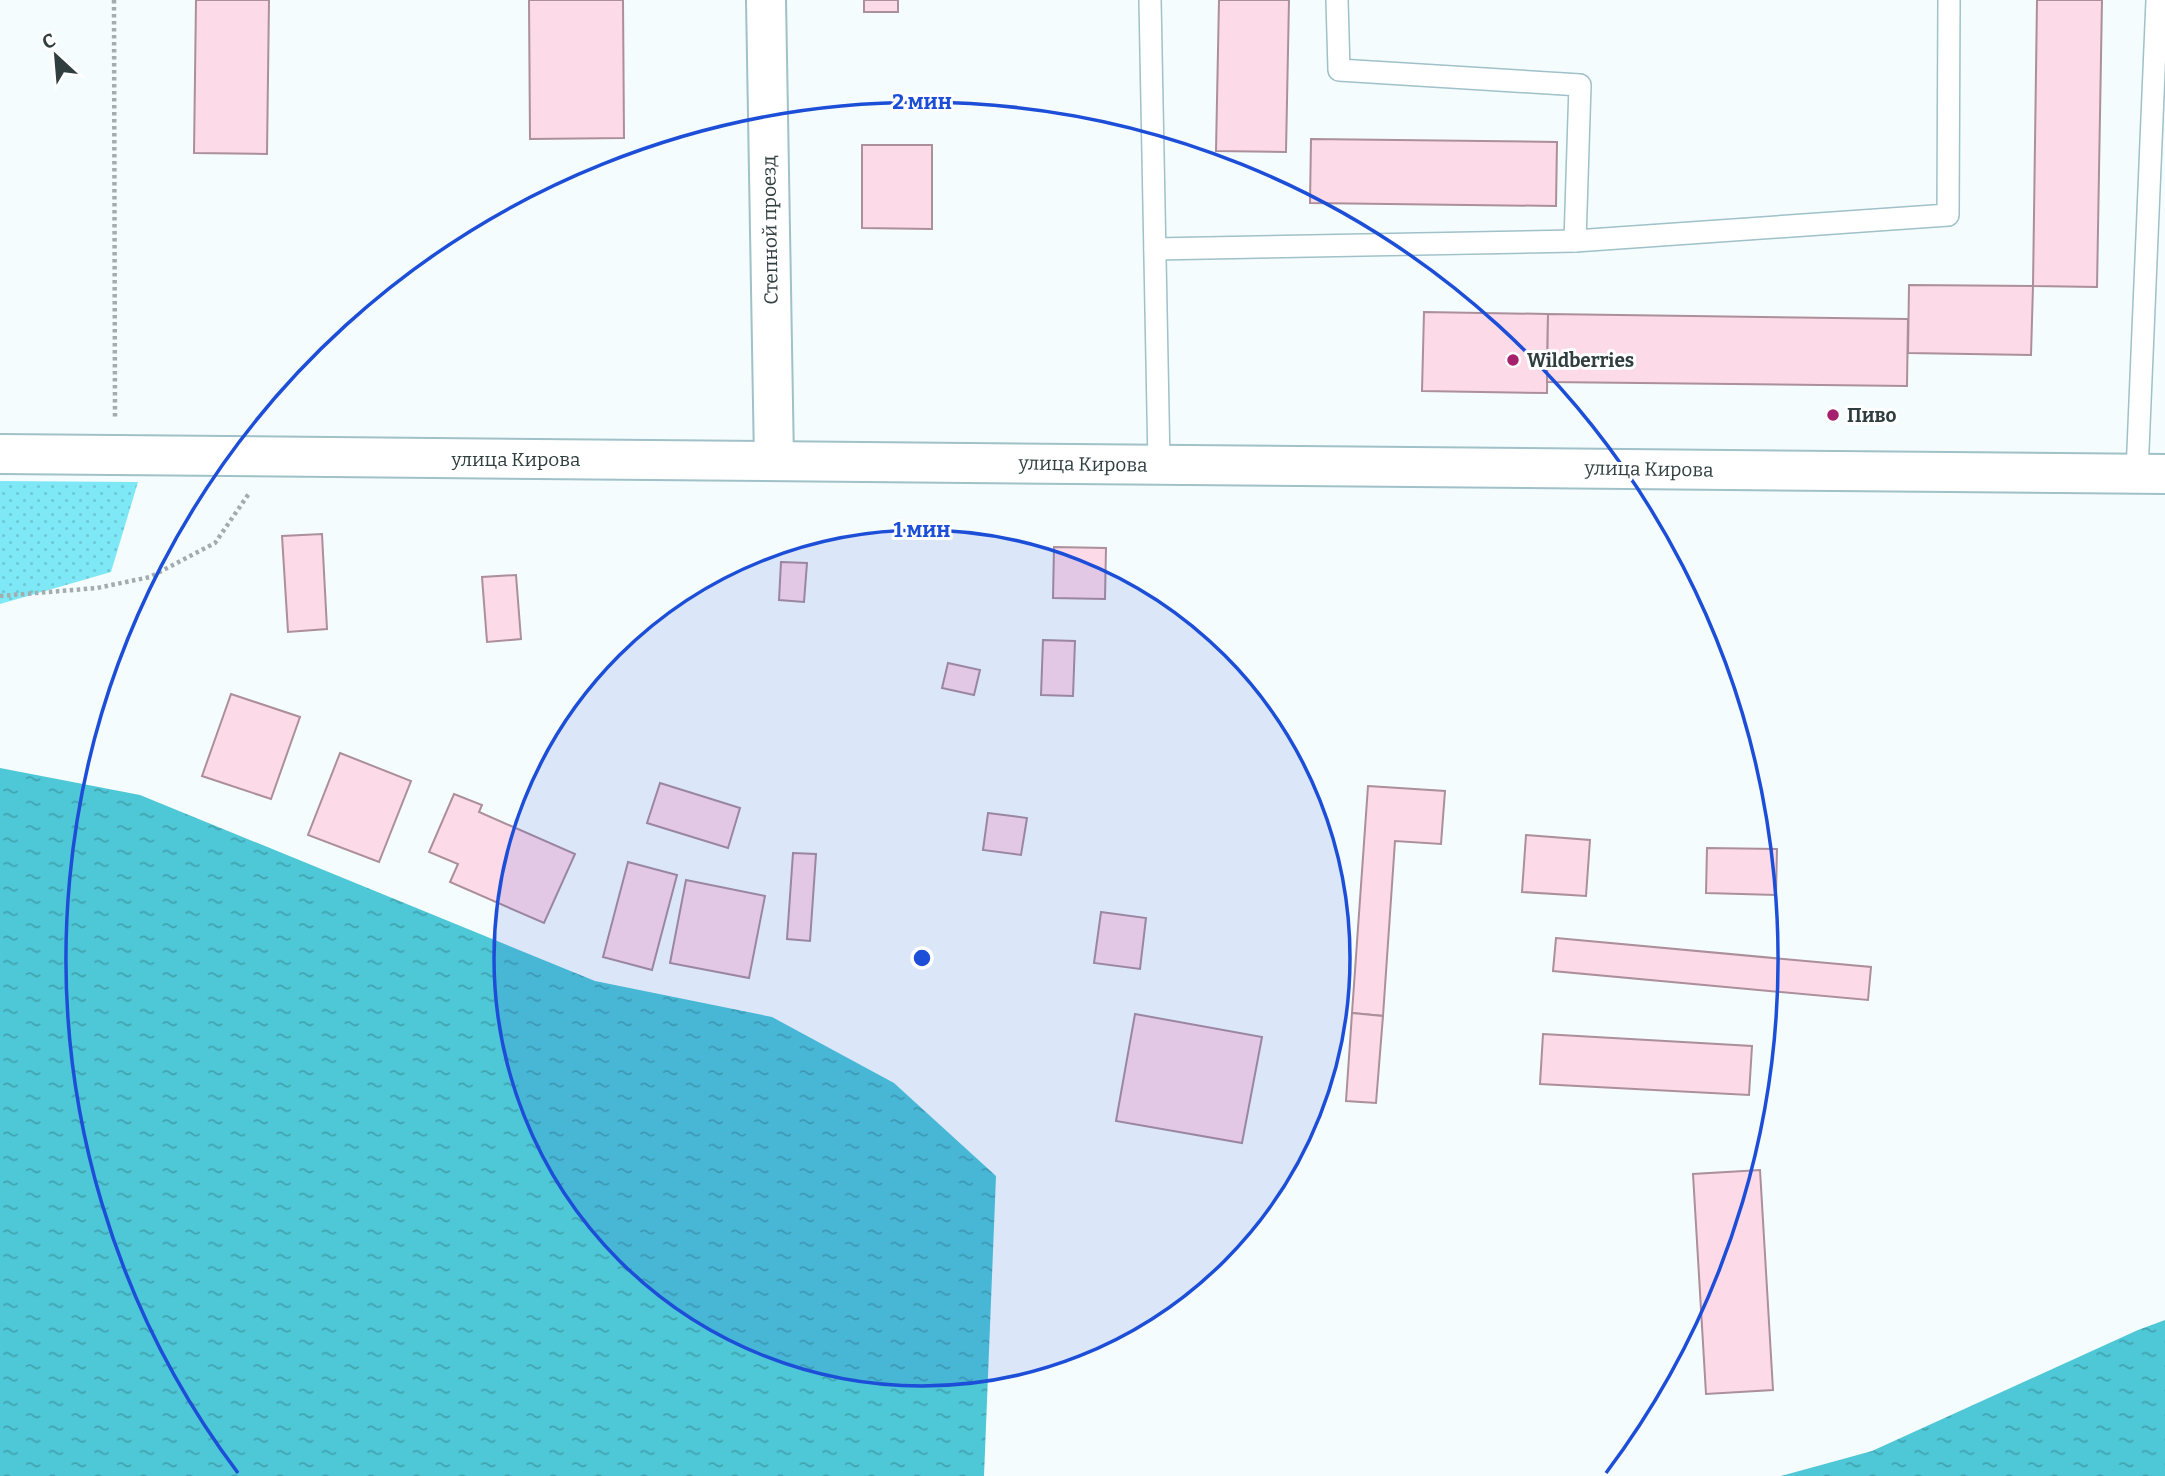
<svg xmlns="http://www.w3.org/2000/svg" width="2165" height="1476" font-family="Bitter,serif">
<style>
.grass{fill:url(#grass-dots)}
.water{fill:url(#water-ripples)}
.building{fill:#fddae8;stroke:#ab8f9a;stroke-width:2}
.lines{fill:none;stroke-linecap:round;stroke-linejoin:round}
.lane-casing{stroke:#9fc1c7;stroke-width:24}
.secondary-casing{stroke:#9fc1c7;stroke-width:42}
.path{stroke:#a3adae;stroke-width:4.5;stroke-dasharray:3.5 3.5;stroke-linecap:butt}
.lane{stroke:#fff;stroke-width:21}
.secondary{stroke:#fff;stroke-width:38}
.ring{fill:none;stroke:#1d4ed8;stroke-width:3.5}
.poi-dot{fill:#a6216d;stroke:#fff;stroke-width:2.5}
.labels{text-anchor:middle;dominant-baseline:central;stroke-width:6;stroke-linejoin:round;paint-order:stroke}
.street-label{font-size:19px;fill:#303e40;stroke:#fff}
.poi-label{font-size:19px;font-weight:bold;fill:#303e40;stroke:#fff;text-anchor:start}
.centre{fill:#1d4ed8;stroke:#fff;stroke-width:3.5}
.ring-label{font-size:21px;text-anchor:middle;font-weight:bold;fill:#1d4ed8;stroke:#fff;stroke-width:6;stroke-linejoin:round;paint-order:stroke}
</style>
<defs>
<pattern id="grass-dots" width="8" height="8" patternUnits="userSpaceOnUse" patternTransform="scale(1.75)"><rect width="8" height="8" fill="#7fe8f7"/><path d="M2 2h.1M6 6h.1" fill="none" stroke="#6ec8d5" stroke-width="1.8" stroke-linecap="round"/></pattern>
<pattern id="water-ripples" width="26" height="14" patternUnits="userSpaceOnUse" patternTransform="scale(1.75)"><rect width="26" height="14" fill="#4ec7d7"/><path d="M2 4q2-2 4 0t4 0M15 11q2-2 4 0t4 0" fill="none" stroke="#41a3b0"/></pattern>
</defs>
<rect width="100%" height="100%" fill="#f5fcfd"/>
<path class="grass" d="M0,481l138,1 -27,90 -111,32z"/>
<g class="water">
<path d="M0,768l140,27 455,186 177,36 122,66 102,93 -12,300h-984z"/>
<path d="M2165,1320v156h-384l91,-25 266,-121z"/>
</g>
<g class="building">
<path d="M196,0h73l-2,154 -73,-1z"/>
<path d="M529,0h94l1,138 -94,1z"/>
<rect x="864" y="0" width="34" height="12"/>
<path d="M1219,0h70l-3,152 -70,-1z"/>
<path d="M2037,0h65l-5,287 -64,-1z"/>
<path d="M1311,139l246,3 -1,64 -246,-3z"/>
<path d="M862,145h70v84l-70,-1z"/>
<path d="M1909,285l124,1 -2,69 -123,-2z"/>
<path d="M1424,312l124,2 -1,79 -125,-2z"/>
<path d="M1548,314l360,5 -1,67 -360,-4z"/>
<path d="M322,534l5,95 -39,3 -6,-96z"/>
<path d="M1054,547l52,1 -1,51 -52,-1z"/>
<path d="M781,562l26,1 -3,39 -25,-2z"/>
<path d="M516,575l5,64 -34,3 -5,-65z"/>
<path d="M1043,640l32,1 -2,55 -32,-1z"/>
<path d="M948,663l32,7 -6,25 -32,-7z"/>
<path d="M231,694l69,23 -29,82 -69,-23z"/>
<path d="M340,753l71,28 -32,81 -71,-27z"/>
<path d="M660,783l80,25 -12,40 -81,-25z"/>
<path d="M1368,786l77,5 -4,53 -46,-3 -12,175 -31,-3z"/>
<path d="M454,794l28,11 -3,7 96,42 -31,69 -94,-41 8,-18 -29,-12z"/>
<path d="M988,813l39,5 -6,37 -38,-5z"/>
<path d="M1526,835l64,5 -4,56 -64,-4z"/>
<path d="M1707,848l70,1 -1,46 -70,-2z"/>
<path d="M793,853l23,1 -6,87 -23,-2z"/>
<path d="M628,862l49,13 -25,95 -49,-13z"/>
<path d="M686,880l79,16 -16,82 -79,-15z"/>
<path d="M1101,912l45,6 -6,51 -46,-6z"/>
<path d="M1556,938l315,29 -3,33 -315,-29z"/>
<path d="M1352,1013l31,3 -7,87 -30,-2z"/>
<path d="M1135,1014l127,23 -20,106 -126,-22z"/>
<path d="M1543,1034l209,12 -3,49 -209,-11z"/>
<path d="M1760,1170l13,220 -67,4 -13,-220z"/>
</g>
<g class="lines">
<g class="lane-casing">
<g id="lane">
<path d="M1150,0l9,464"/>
<path d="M1337,0l2,70 241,15 -5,156"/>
<path d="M1155,249l420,-8 373,-26 1,-215"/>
<path d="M2137,473l20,-473"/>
</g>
</g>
<g class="secondary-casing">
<g id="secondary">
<path d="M766,0l8,461"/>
<path d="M0,454l2165,20"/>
</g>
</g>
<g class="path">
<path d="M114,0l1,419"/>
<path d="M0,596l97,-8 53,-11 65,-34 35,-51"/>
</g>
<use href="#lane" class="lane"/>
<use href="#secondary" class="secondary"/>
</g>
<circle cx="922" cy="958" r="428" fill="#1d4ed8" fill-opacity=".12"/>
<g class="ring">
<circle cx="922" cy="958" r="428"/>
<path d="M238 1473A856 856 0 1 1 1606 1473"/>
</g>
<g class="poi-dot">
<circle cx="1513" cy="360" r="7"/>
<circle cx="1833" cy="415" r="7"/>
</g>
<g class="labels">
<g class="street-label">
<text transform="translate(770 230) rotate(-91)">Степной проезд</text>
<text x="516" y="459">улица Кирова</text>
<text transform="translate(1083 464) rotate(1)">улица Кирова</text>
<text transform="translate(1649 469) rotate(1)">улица Кирова</text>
</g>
<g class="poi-label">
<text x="1527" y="360">Wildberries</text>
<text x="1847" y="415">Пиво</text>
</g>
</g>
<circle cx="922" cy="958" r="10" class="centre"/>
<g class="ring-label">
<text x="922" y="109">2 мин</text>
<text x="922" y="537">1 мин</text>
</g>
<g transform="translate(56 56) rotate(334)" stroke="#ffffff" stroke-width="5" paint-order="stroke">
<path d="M0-5L12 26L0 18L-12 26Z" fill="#303e40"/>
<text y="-10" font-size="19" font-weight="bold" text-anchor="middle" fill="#303e40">С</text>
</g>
</svg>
